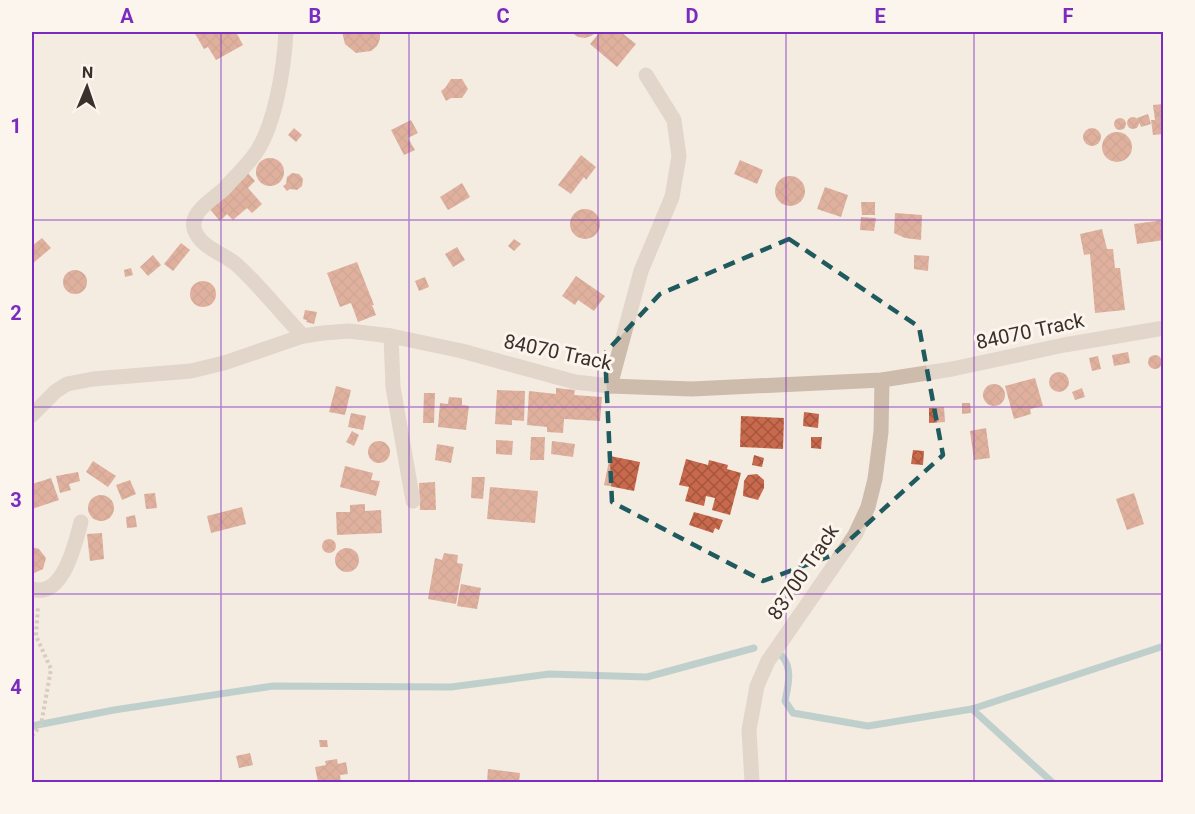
<svg xmlns="http://www.w3.org/2000/svg" width="1195" height="814" font-family="Roboto,sans-serif">
<style>
.lines{fill:none;stroke-linecap:round;stroke-linejoin:round}
.stream{stroke:#7fb0b2;stroke-width:7}
.building{fill:url(#building-cross-hatch)}
.path{stroke:#b9a596;stroke-width:4;stroke-dasharray:3 3;stroke-linecap:butt}
.minor{stroke:#cdbbac;stroke-width:15}
.marked{fill:none;stroke:#1f5a5e;stroke-width:4.5;stroke-dasharray:12 8;stroke-linejoin:round}
.grid{fill:none;stroke:#7b2cbf;stroke-width:1.5;stroke-opacity:0.55}
.labels{text-anchor:middle;dominant-baseline:central;stroke-width:6;stroke-linejoin:round;paint-order:stroke}
.street-label{font-size:20px;fill:#3b302b;stroke:#fbf5ee}
.neatline{fill:none;stroke:#7b2cbf;stroke-width:2}
.grid-label{font-size:20px;text-anchor:middle;font-weight:bold;fill:#7b2cbf}
</style>
<defs>
<pattern id="building-cross-hatch" width="8" height="8" patternUnits="userSpaceOnUse" patternTransform="scale(1.5)"><rect width="8" height="8" fill="#c8694b"/><path d="M0 0l8 8M0 8l8-8" fill="none" stroke="#a4573f"/></pattern>
</defs>
<rect width="100%" height="100%" fill="#f4ebe1"/>
<g class="lines">
<g class="stream">
<path d="M782,656c11,13 6,30 3,45l8,12 75,13 104,-17 192,-63"/>
<path d="M972,709l80,73"/>
<path d="M32,726l82,-16 159,-24 178,1 98,-13 98,3 107,-29"/>
</g>
</g>
<g class="building">
<path d="M194,32h42l7,13 -27,15 -8,-13 -4,2z"/>
<path d="M342,32h38v7l-3,7 -6,5 -15,2 -11,-9z"/>
<path d="M571,32h26l-6,4 -6,2 -7,-1z"/>
<path d="M600,32h21l15,12 -19,23 -27,-23z"/>
<path d="M451,79h11l6,10 -6,9h-11l-5,3 -5,-10 4,-3z"/>
<path d="M1164,104v30l-11,1 -2,-15h4l-2,-15z"/>
<path d="M1148,114l3,10 -10,3 -4,-9z"/>
<circle cx="1133" cy="123" r="6"/>
<circle cx="1120" cy="124" r="6"/>
<path d="M411,120l7,13 -10,5 7,12 -11,5 -13,-25z"/>
<path d="M294,128l8,7 -6,7 -8,-7z"/>
<circle cx="1092" cy="137" r="9"/>
<circle cx="1117" cy="147" r="15"/>
<path d="M581,155l15,12 -10,13 -2,-3 -13,17 -13,-9z"/>
<circle cx="270" cy="172" r="14"/>
<path d="M740,160l23,10 -6,14 -23,-10z"/>
<path d="M247,172l8,9 -7,7 14,16 -10,9 -5,-5 -14,12 -6,-6 -7,7 -12,-14z"/>
<path d="M292,173l7,1 4,5 -1,7 -5,4 -7,-1 -3,2 -4,-5 3,-2 1,-7z"/>
<circle cx="790" cy="191" r="15"/>
<path d="M462,183l8,14 -22,13 -8,-13z"/>
<path d="M825,187l23,8 -7,22 -24,-8z"/>
<path d="M861,202h14v13h-13z"/>
<circle cx="585" cy="224" r="15"/>
<path d="M895,213l27,2 -1,25 -16,-2 -11,-5z"/>
<path d="M861,217l15,1 -2,13 -14,-1z"/>
<path d="M1164,220v20l-27,4 -3,-20z"/>
<path d="M1102,229l5,20h6l2,19h5l5,42 -30,3 -5,-59 -6,1 -4,-21z"/>
<path d="M42,238l9,10 -19,16v-18z"/>
<path d="M514,239l7,5 -7,7 -6,-5z"/>
<path d="M181,243l9,7 -17,21 -9,-7z"/>
<path d="M457,247l8,13 -12,7 -8,-13z"/>
<path d="M153,255l8,10 -13,11 -8,-9z"/>
<path d="M914,255l15,1 -1,15 -14,-2z"/>
<path d="M357,262l17,43h-2l4,10 -18,7 -7,-19 -11,4 -13,-34z"/>
<path d="M131,268l2,7 -8,2 -1,-7z"/>
<circle cx="75" cy="282" r="12"/>
<path d="M576,276l29,20 -11,15 -16,-11 -3,5 -13,-9z"/>
<path d="M425,277l4,10 -10,4 -4,-10z"/>
<circle cx="203" cy="294" r="13"/>
<path d="M305,310l12,2 -3,12 -8,-2 1,-2 -4,-1z"/>
<path d="M1128,352l2,11 -16,3 -2,-11z"/>
<circle cx="1155" cy="362" r="7"/>
<path d="M1098,356l3,13 -9,2 -3,-13z"/>
<circle cx="1059" cy="382" r="10"/>
<path d="M1035,378l8,28 -13,3 1,5 -17,5 -9,-33z"/>
<circle cx="994" cy="395" r="11"/>
<path d="M336,386l15,4 -6,25 -16,-3z"/>
<path d="M556,388l19,2 -1,5 28,2 -2,24 -36,-2 -1,14 -16,-1v-5l-20,-2 2,-34 27,3z"/>
<path d="M1082,388l3,9 -10,3 -3,-8z"/>
<path d="M497,390l28,1 -1,30 -12,-1v5l-17,-1z"/>
<path d="M424,393h11l-1,30h-11z"/>
<path d="M449,397l13,1v7l7,1 -3,24 -28,-3 2,-24 8,1z"/>
<path d="M962,403h8l1,10 -9,1z"/>
<path d="M944,407l1,15 -16,1v-15z"/>
<path d="M804,412l15,2 -1,14 -15,-2z"/>
<path d="M351,413l15,3 -3,14 -15,-3z"/>
<path d="M741,416l43,2 -1,31 -43,-2z"/>
<path d="M986,428l4,30 -16,2 -4,-29z"/>
<path d="M352,431l7,4 -5,11 -8,-4z"/>
<path d="M531,437h14l-1,23h-14z"/>
<path d="M811,437h11l-1,12 -10,-1z"/>
<path d="M496,440l17,1 -1,14 -16,-1z"/>
<path d="M552,441l23,3 -2,13 -22,-3z"/>
<circle cx="379" cy="452" r="11"/>
<path d="M437,444l17,3 -3,16 -16,-3z"/>
<path d="M913,450l11,1 -1,14 -12,-1z"/>
<path d="M754,455l10,3 -2,9 -10,-2z"/>
<path d="M610,456l30,6 -6,29 -30,-6z"/>
<path d="M686,459l22,6 1,-5 19,5 -1,4 14,4 -11,42 -18,-5 3,-12 -9,-2 -2,10 -19,-5 4,-14 -10,-2z"/>
<path d="M93,461l23,15 -8,11 -22,-15z"/>
<path d="M345,466l28,7 -2,7 9,1 -4,15 -36,-9z"/>
<path d="M78,472l2,9 -11,3 2,6 -11,3 -4,-17z"/>
<path d="M757,474l7,6v8l-6,12 -15,-4 1,-15 4,-6z"/>
<path d="M472,477h13l-2,22 -12,-1z"/>
<path d="M51,478l8,22 -27,9v-25z"/>
<path d="M130,480l6,14 -14,6 -6,-15z"/>
<path d="M435,482l1,28h-16l-1,-27z"/>
<path d="M490,487l48,4 -3,32 -48,-4z"/>
<path d="M155,493l2,15 -11,1 -2,-15z"/>
<path d="M1134,493l10,31 -17,6 -11,-31z"/>
<circle cx="101" cy="508" r="13"/>
<path d="M365,504v7l16,-1 1,23 -45,2 -1,-23h14v-7z"/>
<path d="M242,507l4,17 -35,9 -4,-17z"/>
<path d="M694,512l29,8 -4,10 -4,-2 -2,5 -24,-8z"/>
<path d="M135,515l2,12 -10,1 -1,-11z"/>
<path d="M102,533l2,26 -14,2 -3,-27z"/>
<circle cx="329" cy="546" r="7"/>
<path d="M32,547l7,2 7,9 -3,11 -11,5z"/>
<circle cx="347" cy="560" r="12"/>
<path d="M444,553l14,2 -1,8 6,1 -7,40 -28,-5 7,-41 7,2z"/>
<path d="M461,584l20,4 -4,21 -20,-3z"/>
<path d="M319,740h8l1,7h-8z"/>
<path d="M250,753l3,12 -14,3 -3,-12z"/>
<path d="M337,759l1,5 8,-2 2,12 -8,1 1,7h-23l-3,-15 11,-2 -1,-4z"/>
<path d="M488,769l32,4 -1,9h-32z"/>
</g>
<g class="lines">
<path class="path" d="M32,736l9,-11 10,-56 -15,-33 2,-29"/>
<g class="minor">
<path d="M286,32c-2,36 -11,98 -34,126 -9,11 -19,21 -28,31 -12,11 -40,26 -27,46 9,15 28,19 40,30 24,22 44,48 66,71"/>
<path d="M391,336l2,51 20,114"/>
<path d="M610,386l31,-115 31,-74 7,-41 -5,-36 -28,-45"/>
<path d="M32,415l24,-24 11,-7 26,-5 98,-8 33,-8 79,-27 20,-3 26,-2 42,5 71,15 113,31 35,4 82,3 190,-9 70,-11 112,-24 100,-17"/>
<path d="M32,589c31,10 43,-45 49,-67"/>
<path d="M752,782l-3,-52 8,-44 11,-25 87,-126 13,-28 7,-28 6,-47 1,-52"/>
</g>
</g>
<path d="M0 0H1195V814H0ZM789,239l130,88 24,128 -110,100 -70,26 -151,-79 -7,-149 55,-59z" fill="#f4ebe1" fill-opacity=".55" fill-rule="evenodd"/>
<path class="marked" d="M789,239l130,88 24,128 -110,100 -70,26 -151,-79 -7,-149 55,-59z"/>
<path class="grid" d="M221,32v750M409,32v750M598,32v750M786,32v750M974,32v750M32,220h1132M32,407h1132M32,594h1132"/>
<g class="labels">
<g class="street-label">
<text transform="translate(1030 331) rotate(-12)">84070 Track</text>
<text transform="translate(558 352) rotate(12)">84070 Track</text>
<text transform="translate(803 572) rotate(-56)">83700 Track</text>
</g>
</g>
<rect width="1195" height="814" fill="none" stroke="#fbf5ee" stroke-width="66"/>
<g transform="translate(87 87) rotate(2)" stroke="#fbf5ee" stroke-width="4.5" paint-order="stroke">
<path d="M0-4.5L10 22L0 15L-10 22Z" fill="#3b302b"/>
<text y="-9" font-size="16" font-weight="bold" text-anchor="middle" fill="#3b302b">N</text>
</g>
<rect x="33" y="33" width="1129" height="748" class="neatline"/>
<g class="grid-label">
<text x="127" y="23">A</text>
<text x="315" y="23">B</text>
<text x="503" y="23">C</text>
<text x="692" y="23">D</text>
<text x="880" y="23">E</text>
<text x="1068" y="23">F</text>
<text x="16" y="133">1</text>
<text x="16" y="320">2</text>
<text x="16" y="507">3</text>
<text x="16" y="694">4</text>
</g>
</svg>
